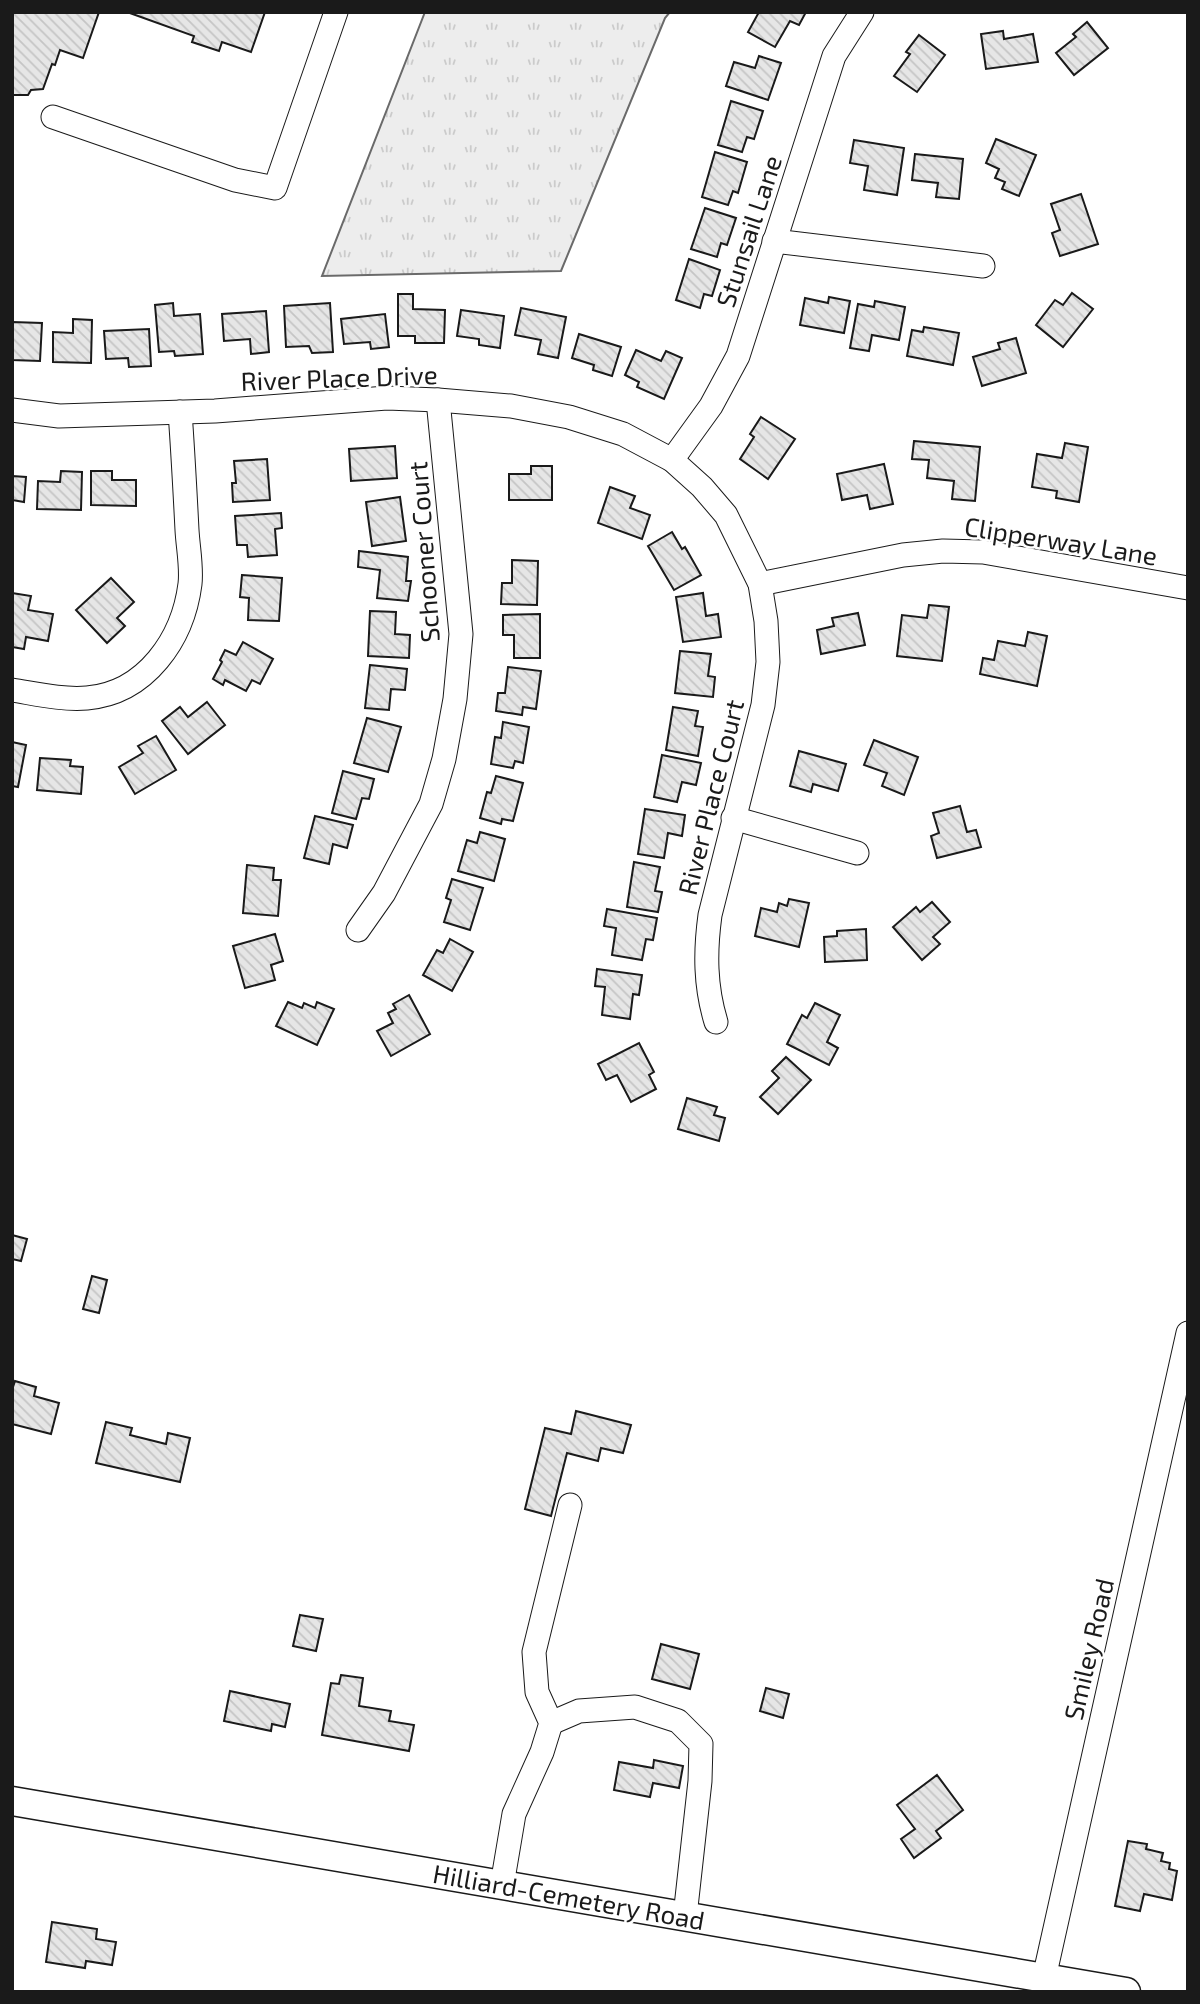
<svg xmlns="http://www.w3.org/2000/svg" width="1200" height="2004" font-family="'Exo 2',sans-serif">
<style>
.grass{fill:url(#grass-tufts);stroke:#6a6a6a;stroke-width:2}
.building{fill:url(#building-back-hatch);stroke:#1a1a1a;stroke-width:2}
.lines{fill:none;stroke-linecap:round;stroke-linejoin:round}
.minor-casing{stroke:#1a1a1a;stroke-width:25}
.major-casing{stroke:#1a1a1a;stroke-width:31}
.minor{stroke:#fff;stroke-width:23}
.major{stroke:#fff;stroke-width:28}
.labels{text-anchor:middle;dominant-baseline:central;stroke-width:5;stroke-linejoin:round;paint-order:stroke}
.street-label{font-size:26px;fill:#1a1a1a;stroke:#fff}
</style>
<defs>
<pattern id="grass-tufts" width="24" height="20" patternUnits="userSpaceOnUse" patternTransform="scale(1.75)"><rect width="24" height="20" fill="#ededed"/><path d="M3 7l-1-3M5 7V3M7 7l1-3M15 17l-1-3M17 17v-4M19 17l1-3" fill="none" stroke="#cbcbcb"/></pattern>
<pattern id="building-back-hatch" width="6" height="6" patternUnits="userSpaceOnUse" patternTransform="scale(1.75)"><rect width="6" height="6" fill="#e6e6e6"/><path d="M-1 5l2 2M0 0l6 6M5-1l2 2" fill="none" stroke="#c5c5c5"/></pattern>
</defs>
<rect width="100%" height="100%" fill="#fff"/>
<path class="grass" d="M425,12h245l-5,6 -104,253 -239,5z"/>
<g class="building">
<path d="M12,12h87l-16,46 -23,-8 -5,15 -3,-1 -9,25 -12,1 -3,5h-16z"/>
<path d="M127,12h138l-14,40 -29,-10 -3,9 -27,-9 2,-6z"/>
<path d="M759,12h47l-7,13 -9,-4 -15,26 -27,-15z"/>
<path d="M1087,22l21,26 -34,27 -18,-22 20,-16 -3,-3z"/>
<path d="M1003,31l1,8 29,-5 5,28 -52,7 -5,-35z"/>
<path d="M919,35l26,20 -28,37 -23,-16 16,-22 -4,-2z"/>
<path d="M759,56l22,7 -13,37 -42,-14 8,-24 21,6z"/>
<path d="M731,101l32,10 -9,28 -7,-2 -5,15 -24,-7z"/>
<path d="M996,139l40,16 -17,41 -17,-7 3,-7 -10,-4 4,-9 -13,-6z"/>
<path d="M854,140l50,8 -7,47 -33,-5 4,-24 -18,-3z"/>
<path d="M715,152l32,10 -9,31 -5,-2 -5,14 -26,-8z"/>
<path d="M915,154l48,5 -4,40 -23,-2 2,-14 -26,-3z"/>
<path d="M1081,194l17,50 -38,12 -8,-23 8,-3 -9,-26z"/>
<path d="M705,208l31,10 -9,27 -6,-2 -4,14 -26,-8z"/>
<path d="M689,259l31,11 -8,26 -8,-2 -4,14 -24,-8z"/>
<path d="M1072,293l21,16 -30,38 -27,-22 19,-25 8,5z"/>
<path d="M398,294h15v15l32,1 -1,33h-29v-7h-17z"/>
<path d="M829,297l21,4 -6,32 -44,-8 5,-27 23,5z"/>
<path d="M875,301l30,6 -6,33 -27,-5 -3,16 -19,-3 8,-44 16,3z"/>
<path d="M173,303l1,13 26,-2 3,40 -28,2 -1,-5 -15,1 -4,-47z"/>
<path d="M330,303l3,49 -21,1 -3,-7 -23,1 -2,-41z"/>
<path d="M521,308l45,9 -8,41 -20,-4 3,-14 -26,-5z"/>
<path d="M461,310l43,6 -4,32 -21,-3v-6l-22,-3z"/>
<path d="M266,311l3,41 -18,2 -1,-15 -26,2 -2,-27z"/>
<path d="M385,314l4,33 -18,2 -1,-7 -26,2 -3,-25z"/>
<path d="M73,319l19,1 -1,43 -38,-1v-30l20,1z"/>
<path d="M12,322l30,1 -2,38 -28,-1z"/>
<path d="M924,327l35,6 -6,32 -46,-9 5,-26 11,2z"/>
<path d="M149,329l2,37 -22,1 -1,-9 -22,1 -2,-28z"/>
<path d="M579,334l42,13 -9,29 -19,-6 1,-5 -22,-7z"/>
<path d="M1016,338l10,35 -44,13 -9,-29 27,-8 -2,-6z"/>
<path d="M636,350l25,11 5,-10 16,7 -18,41 -27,-12 2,-5 -14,-7z"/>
<path d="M761,417l34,22 -27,40 -28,-20 14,-22 -4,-3z"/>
<path d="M914,441l66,6 -5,54 -23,-2 2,-18 -27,-3 2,-18 -17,-1z"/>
<path d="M1065,443l23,4 -9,55 -23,-4 1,-7 -25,-4 5,-33 25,4z"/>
<path d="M395,446l2,32 -46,3 -2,-32z"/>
<path d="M267,459l3,41 -37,2 -1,-19h4l-2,-22z"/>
<path d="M884,464l9,40 -23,5 -3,-14 -25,5 -5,-26z"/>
<path d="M531,466h21v34h-43v-26h22z"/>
<path d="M61,471l21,1 -1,38 -44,-1 1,-28 22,1z"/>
<path d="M91,471h21v9h24v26l-45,-1z"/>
<path d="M12,476l14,1 -2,25 -12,-2z"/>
<path d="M610,487l25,9 -5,12 20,7 -8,24 -44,-16z"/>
<path d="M400,497l6,44 -34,5 -6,-44z"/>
<path d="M281,513l1,15 -7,1 2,26 -29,2 -1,-12h-10l-2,-29z"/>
<path d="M672,532l10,17 3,-2 16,28 -27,15 -26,-44z"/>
<path d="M359,551l49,6 -2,24h5l-3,20 -31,-3 3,-28 -22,-3z"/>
<path d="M512,560l26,1 -1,44 -36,-1 1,-21h10z"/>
<path d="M242,575l40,3 -3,43 -31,-1 1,-22 -9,-1z"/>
<path d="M111,578l23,24 -17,16 8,8 -18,17 -31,-33z"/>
<path d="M12,593l19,3 -3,14 25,4 -5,27 -22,-4 -2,12 -12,-2z"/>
<path d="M703,593l3,23 12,-2 3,23 -38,5 -7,-45z"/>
<path d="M929,605l20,2 -7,54 -45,-5 5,-41 25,3z"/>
<path d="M370,611l26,1 -1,22 15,1 -1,23 -41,-2z"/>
<path d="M858,613l7,32 -44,9 -4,-24 17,-4 -2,-8z"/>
<path d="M540,614v44h-26v-23h-11v-20z"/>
<path d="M1028,632l19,4 -10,50 -57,-12 3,-16 11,2 4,-19 27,5z"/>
<path d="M243,642l30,17 -13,25 -8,-4 -6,11 -21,-11 -2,5 -10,-6 9,-17 -2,-2 5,-10 11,5z"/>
<path d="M680,651l31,3 -3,22 7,1 -2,20 -38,-4z"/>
<path d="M370,665l37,4 -2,21 -14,-1 -2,21 -24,-2z"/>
<path d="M508,667l33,4 -5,38 -13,-2 -1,8 -26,-4 2,-18h7z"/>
<path d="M207,702l18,23 -37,29 -26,-33 18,-14 8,10z"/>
<path d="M673,707l25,4 -3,15 8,1 -5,29 -32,-6z"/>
<path d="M367,718l34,9 -13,45 -34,-9z"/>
<path d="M503,722l26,5 -6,36 -8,-2 -2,7 -22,-4 4,-27 6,1z"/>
<path d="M156,736l20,34 -41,24 -16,-27 24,-14 -5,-7z"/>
<path d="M874,740l44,17 -14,38 -22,-9 5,-13 -23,-8z"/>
<path d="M12,742l14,3 -8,42 -6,-1z"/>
<path d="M799,751l47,13 -8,27 -25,-7 -2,8 -21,-6z"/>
<path d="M662,755l39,8 -5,22 -14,-3 -5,20 -23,-5z"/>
<path d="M40,758l31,2 -1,6 13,1 -2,27 -44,-4z"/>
<path d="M343,771l31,8 -5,20 -7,-1 -6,21 -24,-6z"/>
<path d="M496,776l27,7 -10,38 -11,-2 -1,5 -21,-6 7,-26 4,1z"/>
<path d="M960,806l7,26 9,-2 5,17 -44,11 -6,-22 8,-3 -6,-20z"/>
<path d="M645,809l40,6 -3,21 -14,-3 -4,25 -26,-4z"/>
<path d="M315,816l38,9 -6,23 -14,-4 -4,20 -25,-6z"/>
<path d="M480,832l25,7 -11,42 -36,-10 9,-31 10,3z"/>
<path d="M634,862l26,5 -5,24 7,1 -4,20 -31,-5z"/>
<path d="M247,865l27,3 -1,12h8l-3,36 -35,-3z"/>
<path d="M452,879l31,9 -13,42 -26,-8 7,-22 -5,-2z"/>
<path d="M789,899l20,4 -10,44 -44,-11 6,-28 16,4 2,-9 8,3z"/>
<path d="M932,902l18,20 -17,15 7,7 -18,16 -29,-33 23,-20 4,5z"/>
<path d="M607,909l50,9 -4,22 -7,-1 -4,21 -30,-5 4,-27 -12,-2z"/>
<path d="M866,929l1,31 -42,2 -1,-25 13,-1v-5z"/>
<path d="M275,934l8,27 -12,4 4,15 -30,8 -12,-42z"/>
<path d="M450,939l23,13 -21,39 -29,-16 14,-25 6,3z"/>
<path d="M597,969l45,6 -3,20 -6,-1 -3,25 -28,-4 3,-28 -10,-1z"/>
<path d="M409,995l21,39 -39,22 -14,-25 16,-8 -5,-10 8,-4 -3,-5z"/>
<path d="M288,1002l14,6 2,-5 11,5 2,-6 17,7 -17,36 -41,-19z"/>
<path d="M815,1003l25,12 -13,27 11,6 -9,17 -42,-21 15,-29 5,3z"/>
<path d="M639,1043l15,29 -5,3 7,14 -25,13 -14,-27 -11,5 -8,-16z"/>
<path d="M786,1057l25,23 -33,34 -18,-17 19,-19 -7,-7z"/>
<path d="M687,1098l30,9 -3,8 11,3 -6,23 -41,-12z"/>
<path d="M12,1235l15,4 -6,22 -9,-2z"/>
<path d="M92,1276l15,4 -8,33 -16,-4z"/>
<path d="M15,1381l21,6 -2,9 25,7 -8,31 -39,-10v-34z"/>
<path d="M576,1411l55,14 -8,28 -22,-5 -3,13 -31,-8 -16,63 -26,-7 20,-81 26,6z"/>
<path d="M106,1422l26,6 -2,7 36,9 2,-11 22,5 -10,44 -84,-19z"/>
<path d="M300,1615l23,4 -7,32 -23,-5z"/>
<path d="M661,1644l38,10 -9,35 -38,-10z"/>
<path d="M341,1675l22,3 -4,28 32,5 -2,10 25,4 -5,26 -87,-16 9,-52 8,1z"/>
<path d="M766,1688l23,6 -6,24 -23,-7z"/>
<path d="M230,1691l60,13 -5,23 -13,-3 -1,7 -47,-10z"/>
<path d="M654,1760l29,6 -4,22 -26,-5 -3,14 -36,-7 5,-28 34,6z"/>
<path d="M937,1775l26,35 -27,21 5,7 -27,20 -13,-19 14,-10 -18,-24z"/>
<path d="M1128,1841l19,3 -1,5 17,4 -2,8 9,2 -1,6 8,2 -5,29 -28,-6 -4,17 -25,-5z"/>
<path d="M52,1922l45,7 -1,10 20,3 -4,23 -26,-4 -1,7 -39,-6z"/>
</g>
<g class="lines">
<g class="minor-casing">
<g id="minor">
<path d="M53,117l182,63 40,8 61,-176"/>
<path d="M774,241l209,25"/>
<path d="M12,410l47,6 156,-5 172,-13 51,2 73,6 58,11 54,17 49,26 30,27 24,28 34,69 6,37 2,41 -5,43 -53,210c-5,37 -5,71 6,107"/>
<path d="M672,460l39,-54 27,-50 96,-300 28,-44"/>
<path d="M760,584l143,-29 40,-4 40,1 205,36"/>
<path d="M12,690c25,4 50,10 75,8 59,-5 96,-59 103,-114 2,-17 -2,-36 -3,-54 -2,-39 -4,-78 -7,-118"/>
<path d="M733,818l124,35"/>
<path d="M358,930l26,-37 47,-89 13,-45 11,-60 6,-65 -23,-234"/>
<path d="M551,1723l28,-12 56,-4 43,14 23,23 -1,37 -15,135"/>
<path d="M502,1885l12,-71 28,-62 9,-29 -14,-31 -3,-40 36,-147"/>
<path d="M1044,1978l144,-645"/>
</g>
</g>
<g class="major-casing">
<path id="major" d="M12,1801l1114,191"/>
</g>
<use href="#minor" class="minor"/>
<use href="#major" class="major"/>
</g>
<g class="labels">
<g class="street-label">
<text transform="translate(748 231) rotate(-72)">Stunsail Lane</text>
<text transform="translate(339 377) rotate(-2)">River Place Drive</text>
<text transform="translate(1061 540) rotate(9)">Clipperway Lane</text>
<text transform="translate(423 552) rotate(-94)">Schooner Court</text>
<text transform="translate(710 797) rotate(-76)">River Place Court</text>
<text transform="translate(1088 1649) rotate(-77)">Smiley Road</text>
<text transform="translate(569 1896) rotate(10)">Hilliard-Cemetery Road</text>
</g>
</g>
<rect width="1200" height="2004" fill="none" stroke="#1a1a1a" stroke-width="28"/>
</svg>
